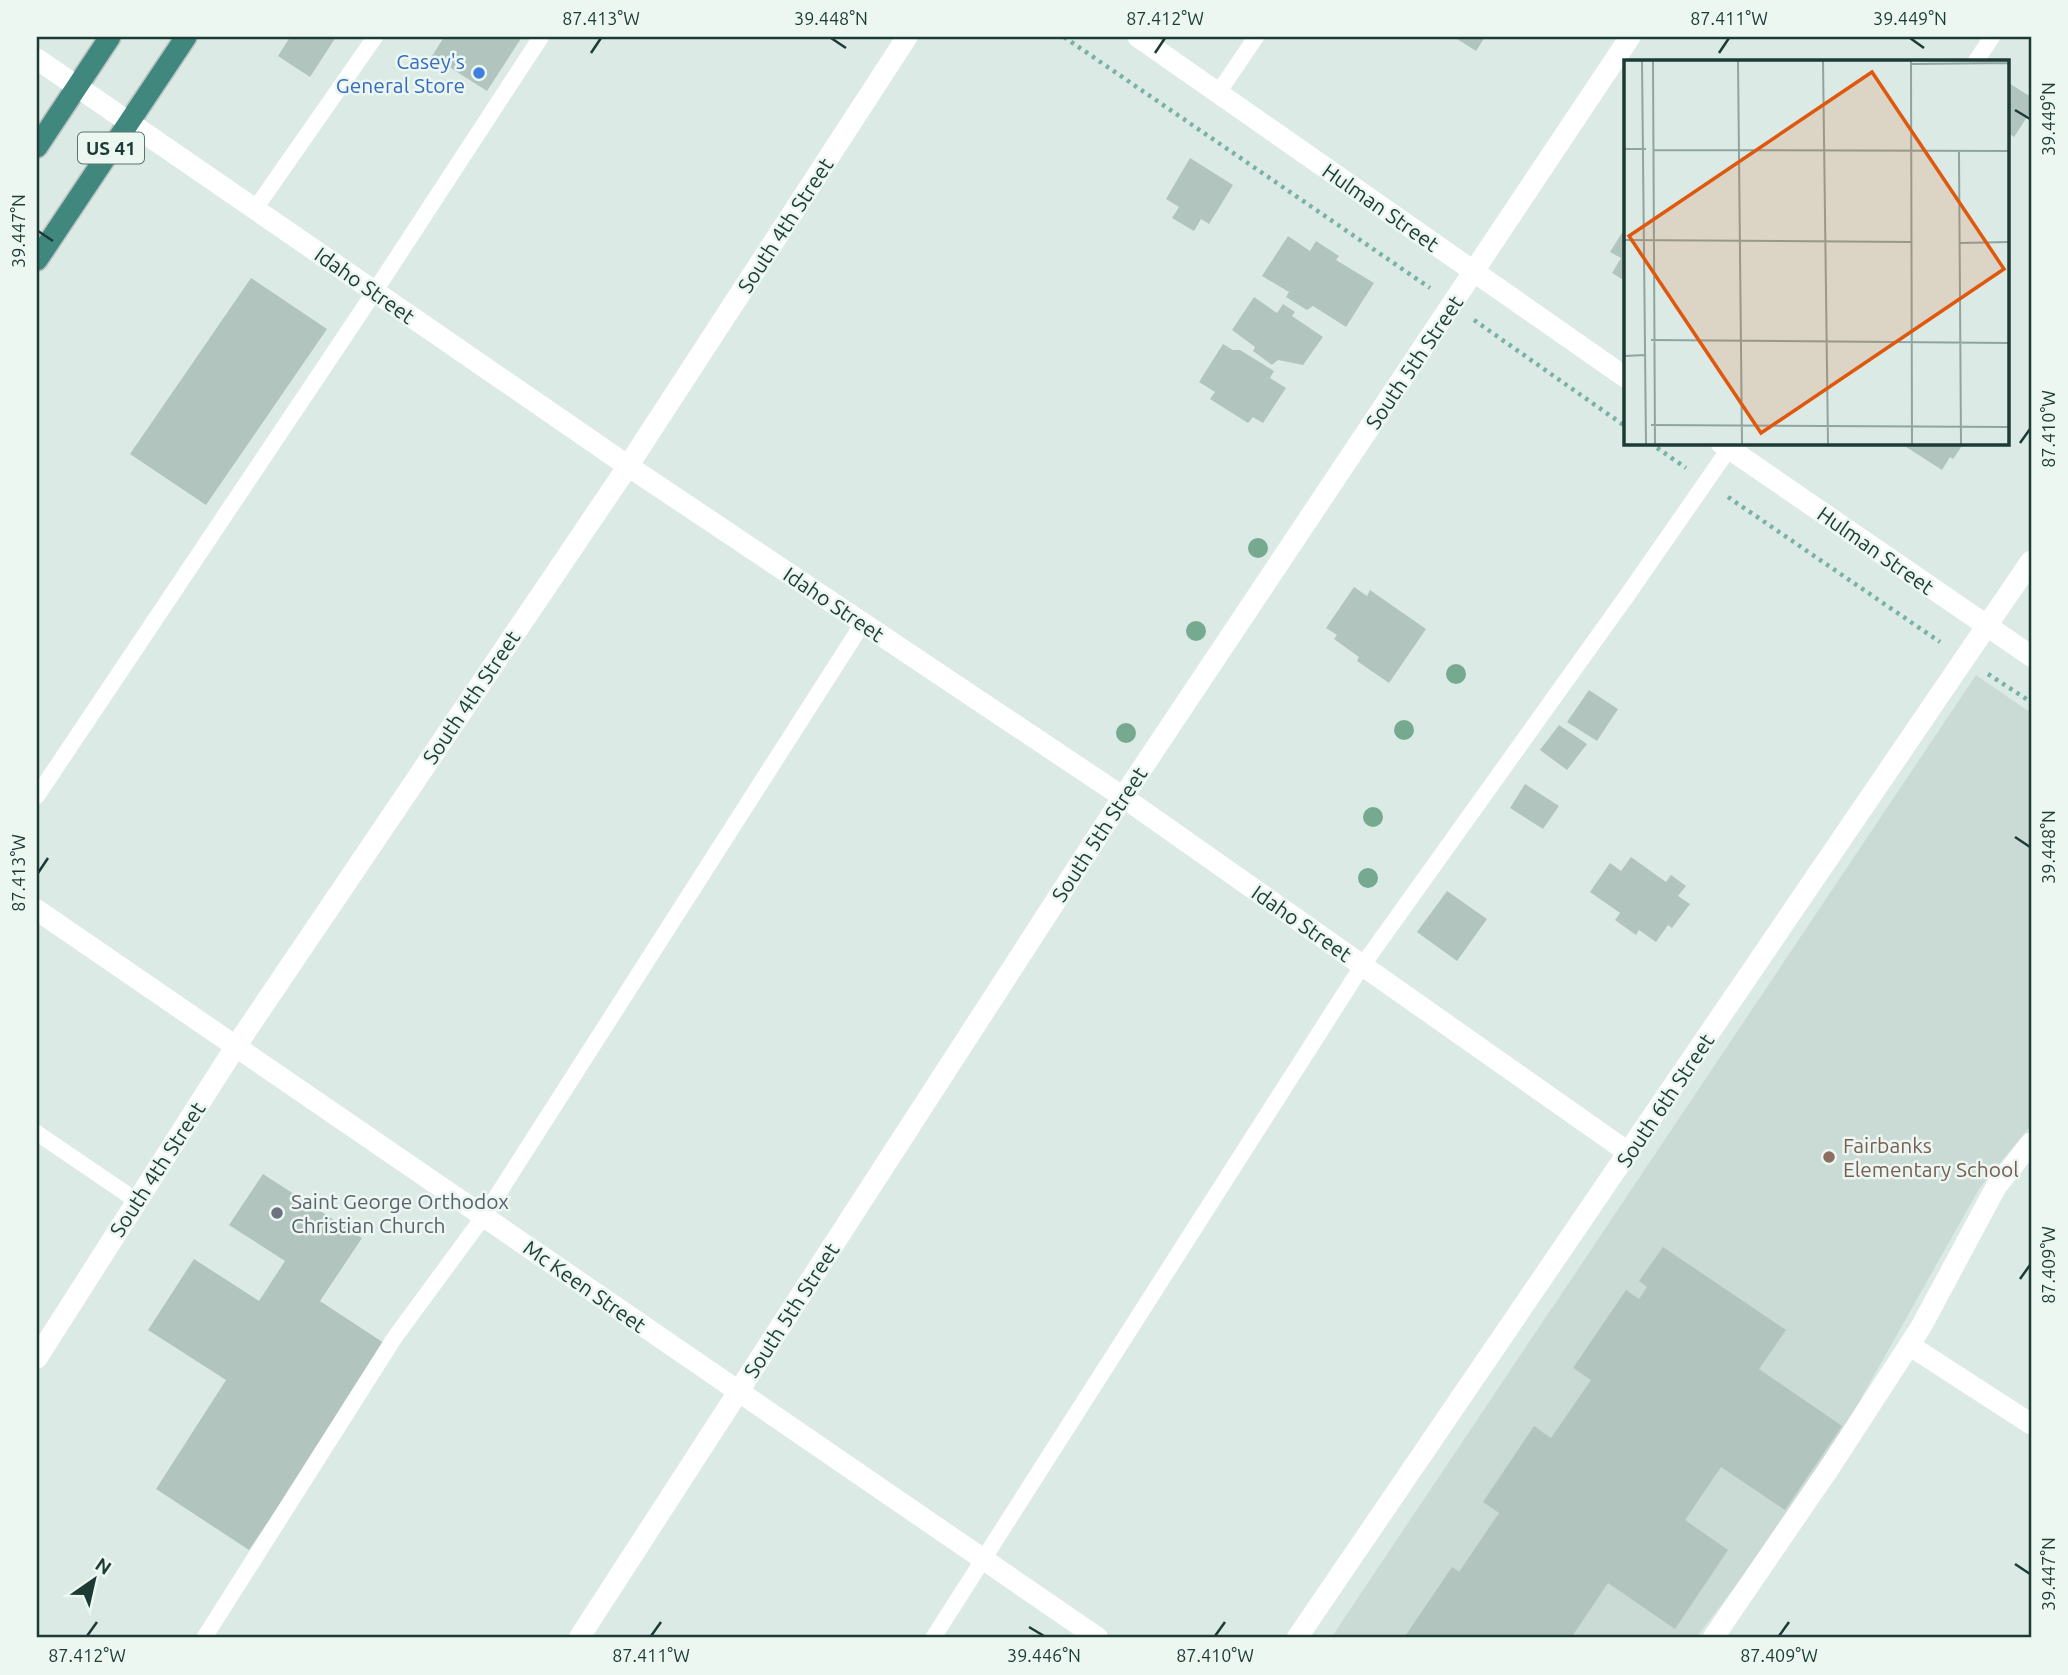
<svg xmlns="http://www.w3.org/2000/svg" width="2068" height="1675" font-family="Ubuntu,sans-serif">
<style>
.built{fill:#cadad4}
.building{fill:#b1c5be}
.lines{fill:none;stroke-linecap:round;stroke-linejoin:round}
.trunk-casing{stroke:#bbc4c2;stroke-width:24}
.path{stroke:#79b2a5;stroke-width:4.5;stroke-dasharray:3.5 5;stroke-linecap:butt}
.service{stroke:#fff;stroke-width:16}
.minor{stroke:#fff;stroke-width:21}
.tertiary{stroke:#fff;stroke-width:21}
.trunk{stroke:#40887d;stroke-width:21}
.tree{fill:#76aa90}
.ticks{fill:none;stroke:#1c3b35;stroke-width:2.5}
.shop-dot{fill:#3f7fe0;stroke:#ecf7f2;stroke-width:2.5}
.education-dot{fill:#8d6e63;stroke:#ecf7f2;stroke-width:2.5}
.worship-dot{fill:#6b7280;stroke:#ecf7f2;stroke-width:2.5}
.labels{text-anchor:middle;dominant-baseline:central;stroke-width:5;stroke-linejoin:round;paint-order:stroke}
.shield{fill:#ecf7f2;stroke:#5a736e;stroke-width:2}
.shield-label{font-size:19px;font-weight:bold;fill:#1c3b35}
.shop-label{font-size:21px;fill:#366cbe;stroke:#ecf7f2;text-anchor:end}
.street-label{font-size:21px;fill:#1c3b35;stroke:#ecf7f2}
.education-label{font-size:21px;fill:#785e54;stroke:#ecf7f2;text-anchor:start}
.worship-label{font-size:21px;fill:#5b616d;stroke:#ecf7f2;text-anchor:start}
.inset-road{fill:none;stroke:#8fa49f;stroke-width:2}
.view{fill:#de580e;fill-opacity:0.15;stroke:#de580e;stroke-width:3.5}
.inset-edge{fill:none;stroke:#1c3b35;stroke-width:3.5}
.neatline{fill:none;stroke:#1c3b35;stroke-width:2.5}
.ticks-label{font-size:18px;text-anchor:middle;fill:#1c3b35}
</style>
<rect width="100%" height="100%" fill="#dceae5"/>
<path class="built" d="M1976,675l55,38v412l-52,64 -129,229 -69,108 -85,112h-365z"/>
<g class="building">
<path d="M290,37h46l-26,40 -32,-21z"/>
<path d="M444,37h78l-35,54 -55,-35z"/>
<path d="M1454,37h31l-9,14z"/>
<path d="M2007,82l24,15v14l-17,26 -7,-5z"/>
<path d="M1190,158l43,27 -24,39 -8,-5 -7,12 -22,-13 7,-11 -13,-8z"/>
<path d="M1625,228v53l-13,-8 9,-15 -11,-6z"/>
<path d="M1288,236l22,15 6,-10 23,15 -3,4 38,23 -28,44 -33,-21 -6,4 -21,-13 3,-5 -27,-16z"/>
<path d="M251,278l76,51 -121,176 -76,-51z"/>
<path d="M1254,297l23,16 6,-9 12,8 -3,4 31,21 -20,28 -25,-5 -6,5 -19,-14 2,-4 -23,-17z"/>
<path d="M1223,344l10,6h7l34,21 -4,7 16,10 -23,35 -10,-6 -5,6 -38,-24 5,-7 -16,-10z"/>
<path d="M1900,443h64l-11,16 -3,-2 -8,13z"/>
<path d="M1354,587l13,9 3,-6 56,39 -37,54 -32,-22 2,-4 -25,-18 3,-4 -11,-7z"/>
<path d="M1589,690l29,19 -21,32 -30,-19z"/>
<path d="M1559,725l28,19 -20,26 -27,-20z"/>
<path d="M1525,784l34,22 -16,23 -33,-21z"/>
<path d="M1631,857l35,25 5,-7 15,11 -8,10 12,8 -18,24 -4,-3 -12,17 -17,-12 -3,5 -21,-15 5,-7 -30,-21 20,-29 11,8z"/>
<path d="M1447,891l40,28 -30,42 -40,-29z"/>
<path d="M263,1174l99,64 -42,63 67,44 -138,205 -93,-61 70,-109 -78,-50 46,-71 65,42 26,-40 -56,-36z"/>
<path d="M1663,1247l123,83 -27,39 83,57 -57,84 -64,-43 -36,53 43,30 -53,79 -67,-46 -37,55h-167l48,-71 7,5 40,-59 -16,-11 51,-76 17,12 40,-58 -18,-12 53,-78 13,9 8,-12 -8,-6z"/>
</g>
<g class="lines">
<g class="trunk-casing">
<g id="trunk">
<path d="M37,147l73,-110"/>
<path d="M37,260l149,-223"/>
</g>
</g>
<g class="path">
<path d="M1064,37l366,251"/>
<path d="M1474,320l151,106"/>
<path d="M1650,443l36,25"/>
<path d="M1728,497l212,145"/>
<path d="M1988,674l43,28"/>
</g>
<g class="service">
<path d="M1976,61l16,-24"/>
<path d="M1218,93l38,-56"/>
<path d="M255,209l120,-172"/>
<path d="M37,796l338,-505 166,-254"/>
<path d="M37,1133l100,68"/>
<path d="M204,1638l191,-301 89,-121 379,-593"/>
<path d="M933,1638l429,-672 264,-369 107,-154"/>
</g>
<g class="minor">
<path d="M37,59l591,407 495,331 506,356"/>
<path d="M37,910l1061,728"/>
<path d="M1909,1345l122,79"/>
<path d="M37,1358l199,-312 392,-580 279,-429"/>
<path d="M579,1638l544,-841 507,-760"/>
<path d="M1713,1638l117,-171 91,-140 75,-140 35,-44"/>
</g>
<g class="tertiary">
<path d="M1138,37l487,340"/>
<path d="M1721,443l310,213"/>
<path d="M1297,1638l734,-1077"/>
</g>
<use href="#trunk" class="trunk"/>
</g>
<g class="tree">
<circle cx="1258" cy="548" r="10"/>
<circle cx="1196" cy="631" r="10"/>
<circle cx="1456" cy="674" r="10"/>
<circle cx="1404" cy="730" r="10"/>
<circle cx="1126" cy="733" r="10"/>
<circle cx="1373" cy="817" r="10"/>
<circle cx="1368" cy="878" r="10"/>
</g>
<path class="ticks" d="M831,38l15,10M1910,38l14,10M591,53l10,-15M1155,53l10,-15M1719,53l10,-15M2015,110l15,9M38,231l15,10M2020,443l10,-14M2015,837l15,10M38,873l10,-15M2020,1279l10,-14M2015,1564l15,10M1029,1627l15,9M87,1636l10,-14M651,1636l10,-14M1215,1636l10,-14M1779,1636l10,-14"/>
<circle class="shop-dot" cx="479" cy="73" r="7"/>
<circle class="education-dot" cx="1829" cy="1157" r="7"/>
<circle class="worship-dot" cx="277" cy="1213" r="7"/>
<g class="labels">
<rect class="shield" x="78" y="132.5" width="66" height="31" rx="5"/>
<g class="shield-label">
<text x="111" y="148">US 41</text>
</g>
<g class="shop-label">
<text x="465" y="61">Casey's<tspan x="465" dy="24">General Store</tspan></text>
</g>
<g class="street-label">
<text transform="translate(1381 207) rotate(35)">Hulman Street</text>
<text transform="translate(785 225) rotate(-57)">South 4th Street</text>
<text transform="translate(365 285) rotate(35)">Idaho Street</text>
<text transform="translate(1414 362) rotate(-56)">South 5th Street</text>
<text transform="translate(1876 550) rotate(35)">Hulman Street</text>
<text transform="translate(834 604) rotate(34)">Idaho Street</text>
<text transform="translate(471 697) rotate(-56)">South 4th Street</text>
<text transform="translate(1099 834) rotate(-57)">South 5th Street</text>
<text transform="translate(1302 923) rotate(35)">Idaho Street</text>
<text transform="translate(1665 1100) rotate(-56)">South 6th Street</text>
<text transform="translate(157 1169) rotate(-57)">South 4th Street</text>
<text transform="translate(585 1286) rotate(35)">Mc Keen Street</text>
<text transform="translate(791 1310) rotate(-57)">South 5th Street</text>
</g>
<g class="education-label">
<text x="1843" y="1145">Fairbanks<tspan x="1843" dy="24">Elementary School</tspan></text>
</g>
<g class="worship-label">
<text x="291" y="1201">Saint George Orthodox<tspan x="291" dy="24">Christian Church</tspan></text>
</g>
</g>
<g transform="translate(1624 60)">
<rect width="385" height="385" fill="#dceae5"/>
<path class="inset-road" d="M18,1l4,383M29,1l2,383M114,1l4,383M199,1l5,383M287,1l1,383M385,2v96M287,4l98,-1M0,89h22M29,90l356,1M335,92l2,292M0,180l287,2M336,183l49,-1M27,280l358,3M0,296l22,-1M27,365l358,2"/>
<path class="view" d="M248,12l132,197 -243,164 -132,-197z"/>
<rect width="385" height="385" class="inset-edge"/>
</g>
<rect width="2068" height="1675" fill="none" stroke="#ecf7f2" stroke-width="77"/>
<g transform="translate(94 1580) rotate(34)" stroke="#ecf7f2" stroke-width="5" paint-order="stroke">
<path d="M0-5L12 26L0 18L-12 26Z" fill="#1c3b35"/>
<text y="-10" font-size="19" font-weight="bold" text-anchor="middle" fill="#1c3b35">N</text>
</g>
<rect x="38" y="38" width="1992" height="1598" class="neatline"/>
<g class="ticks-label">
<text x="601" y="25">87.413°W</text>
<text x="831" y="25">39.448°N</text>
<text x="1165" y="25">87.412°W</text>
<text x="1729" y="25">87.411°W</text>
<text x="1910" y="25">39.449°N</text>
<text transform="translate(2049 119) rotate(-90)" y="6">39.449°N</text>
<text transform="translate(19 231) rotate(-90)" y="6">39.447°N</text>
<text transform="translate(2049 429) rotate(-90)" y="6">87.410°W</text>
<text transform="translate(2049 847) rotate(-90)" y="6">39.448°N</text>
<text transform="translate(19 873) rotate(-90)" y="6">87.413°W</text>
<text transform="translate(2049 1265) rotate(-90)" y="6">87.409°W</text>
<text transform="translate(2049 1574) rotate(-90)" y="6">39.447°N</text>
<text x="87" y="1662">87.412°W</text>
<text x="651" y="1662">87.411°W</text>
<text x="1044" y="1662">39.446°N</text>
<text x="1215" y="1662">87.410°W</text>
<text x="1779" y="1662">87.409°W</text>
</g>
</svg>
